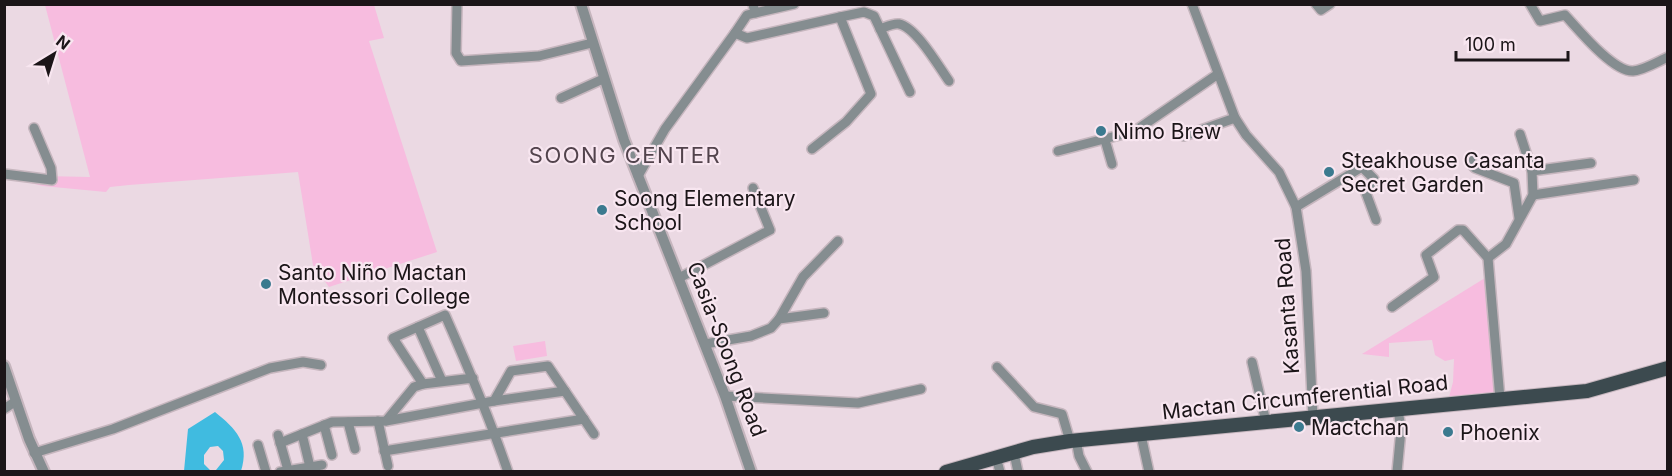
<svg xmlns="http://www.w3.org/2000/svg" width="1672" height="476" font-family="Inter,sans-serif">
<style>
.green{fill:#f7bcdf}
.water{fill:#40bbe0;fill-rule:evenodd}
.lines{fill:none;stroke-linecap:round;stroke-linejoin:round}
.minor-casing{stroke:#c6b6be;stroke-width:12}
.tertiary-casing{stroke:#c6b6be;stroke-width:14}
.primary-casing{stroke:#c6b6be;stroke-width:16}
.minor{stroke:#858d90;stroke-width:9}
.tertiary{stroke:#858d90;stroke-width:10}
.primary{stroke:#3c4a4f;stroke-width:14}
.poi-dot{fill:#3b7a8f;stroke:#f8e6f0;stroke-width:2}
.labels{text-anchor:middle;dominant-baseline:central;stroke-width:4.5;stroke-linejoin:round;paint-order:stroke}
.poi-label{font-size:21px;fill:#1b1518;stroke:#f8e6f0;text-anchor:start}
.street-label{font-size:21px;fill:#1b1518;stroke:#f8e6f0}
.neighbourhood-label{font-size:22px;letter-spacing:1.5px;fill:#52434c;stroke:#f8e6f0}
</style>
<rect width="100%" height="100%" fill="#ebd9e3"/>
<g class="green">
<path d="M45,5h329l10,33 -15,3 68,211 -108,35 -16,-22 -15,-93 -169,13 -19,2 -4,5 -63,-6 -38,-9 -1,-8 39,7 47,1z"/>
<path d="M1485,278l11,117 -48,6 5,-19 1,-23 -9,2 -10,-6 -3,-15 -43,3v14l-27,-3z"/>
<path d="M545,341l2,15 -31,5 -3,-15z"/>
</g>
<path class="water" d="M215,412c21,17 35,31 26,59h-57l4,-42zM218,446l5,5 1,9 -8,10 -5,1 -7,-7v-9l6,-8z"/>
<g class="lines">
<g class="minor-casing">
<g id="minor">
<path d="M457,4l-1,49 5,8 78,-5 53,-13"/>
<path d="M1192,4l43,114 11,17 33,37 17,35 10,64 7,147"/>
<path d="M1316,4l5,6 9,-6"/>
<path d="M1530,4l10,17 25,-6c13,14 48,57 68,56 11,-1 24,-9 35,-14"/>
<path d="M755,13l39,-9"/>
<path d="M840,17l24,-5 10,4 36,76"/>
<path d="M880,29c6,-2 13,-6 19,-5 17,3 40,43 50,57"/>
<path d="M735,33l12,-18 8,-2 -2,-9"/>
<path d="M561,98l42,-19"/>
<path d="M1520,134l12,37"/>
<path d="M1184,136l51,-18"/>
<path d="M1105,140l7,24"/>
<path d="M1058,151l77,-20 83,-57"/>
<path d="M1471,158l-1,5 5,5 39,15 5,35"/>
<path d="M4,174l48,6 -1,-12 -17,-40"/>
<path d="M638,176l27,-47 70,-96 12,5 93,-21 31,77 -25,28 -34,27"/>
<path d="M1533,195l101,-15"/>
<path d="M1296,207l66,-40 12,12 -1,6 -7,8 10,27"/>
<path d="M1488,258l18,-14 27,-49 -1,-24 59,-8"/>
<path d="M679,278l91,-48 -17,-42"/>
<path d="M1392,307l42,-30 -8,-22 32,-25h5l25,28 12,141"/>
<path d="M779,319l24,-42 35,-36"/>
<path d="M418,327l24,54"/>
<path d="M705,344l46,-8 20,-8 8,-9 45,-6"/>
<path d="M1252,362l14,60"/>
<path d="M997,367l37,40 28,7 8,27"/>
<path d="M473,378l-50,6 -30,-46 52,-23c23,52 45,104 63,157"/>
<path d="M725,396l133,7 63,-14"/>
<path d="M494,401l71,-10"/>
<path d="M4,409l12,-8"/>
<path d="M378,421l10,45"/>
<path d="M386,421l28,-34 9,-3"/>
<path d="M348,422l7,27"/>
<path d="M324,425l8,30"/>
<path d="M302,434l8,33"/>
<path d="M278,435l10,35"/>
<path d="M1141,435l8,37"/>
<path d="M1076,440l3,16 8,16"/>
<path d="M280,443l52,-21 54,-1 108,-20 17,-30 37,-5 46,68"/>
<path d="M258,445l8,27"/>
<path d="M384,451l200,-32"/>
<path d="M34,453l79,-24 157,-61 33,-6 18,3"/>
<path d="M1014,453l4,19"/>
<path d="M996,457l4,15"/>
<path d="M280,472l42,-7"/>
<path d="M1397,472l4,-42 -3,-21"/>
</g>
</g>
<g class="tertiary-casing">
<g id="tertiary">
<path d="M581,4l43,136 101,256 26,76"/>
<path d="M4,366l25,73 15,33"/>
</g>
</g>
<g class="primary-casing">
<path id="primary" d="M946,472l87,-25 37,-6 517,-50 81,-23"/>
</g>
<use href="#minor" class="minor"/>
<use href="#tertiary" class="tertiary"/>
<use href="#primary" class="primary"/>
</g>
<g class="poi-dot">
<circle cx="1101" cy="131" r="6"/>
<circle cx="1329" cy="172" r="6"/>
<circle cx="602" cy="210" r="6"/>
<circle cx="266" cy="284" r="6"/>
<circle cx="1299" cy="427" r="6"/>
<circle cx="1448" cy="432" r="6"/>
</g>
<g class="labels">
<g class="poi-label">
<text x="1113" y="131">Nimo Brew</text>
<text x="1341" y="160">Steakhouse Casanta<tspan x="1341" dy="24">Secret Garden</tspan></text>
<text x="614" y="198">Soong Elementary<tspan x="614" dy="24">School</tspan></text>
<text x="278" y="272">Santo Niño Mactan<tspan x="278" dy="24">Montessori College</tspan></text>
<text x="1311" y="427">Mactchan</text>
<text x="1460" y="432">Phoenix</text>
</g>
<g class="street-label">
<text transform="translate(1287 306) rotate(-94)">Kasanta Road</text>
<text transform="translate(727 349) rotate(69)">Casia-Soong Road</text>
<text transform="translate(1305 397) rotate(-6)">Mactan Circumferential Road</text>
</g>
<g class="neighbourhood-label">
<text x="625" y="155">SOONG CENTER</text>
</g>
</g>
<rect width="1672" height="476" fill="none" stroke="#1b1518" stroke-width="12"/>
<g transform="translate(54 54) rotate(38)" stroke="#f8e6f0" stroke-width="4.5" paint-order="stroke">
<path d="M0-4.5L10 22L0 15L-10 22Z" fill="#1b1518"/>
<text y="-9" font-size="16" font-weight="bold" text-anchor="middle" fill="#1b1518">N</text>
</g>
<path d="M1456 51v9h112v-9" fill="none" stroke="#1b1518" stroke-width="3"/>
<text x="1465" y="51" font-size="18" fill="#1b1518" stroke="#f8e6f0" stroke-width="4.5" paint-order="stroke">100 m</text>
</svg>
